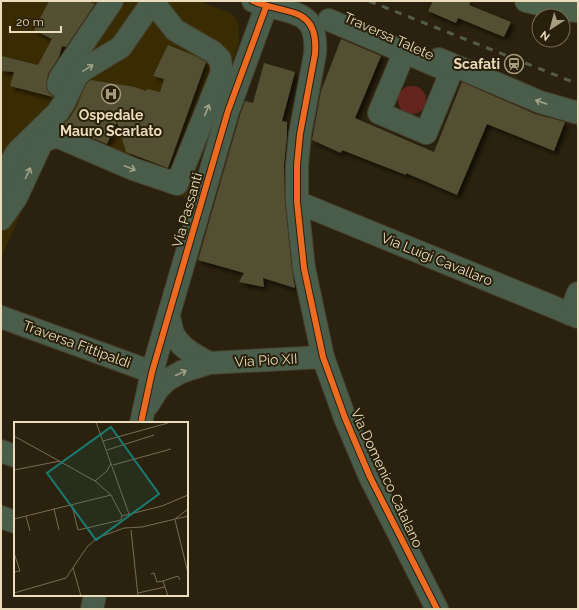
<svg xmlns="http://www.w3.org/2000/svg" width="579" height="610" font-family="Raleway,sans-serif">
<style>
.built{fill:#3a2c02}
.green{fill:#63251e}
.building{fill:#534f30;filter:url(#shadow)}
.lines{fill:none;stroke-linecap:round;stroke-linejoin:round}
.minor-casing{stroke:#463f2c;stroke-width:24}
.major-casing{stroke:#463f2c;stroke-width:24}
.minor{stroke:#4a5c4a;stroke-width:22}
.major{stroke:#4d624a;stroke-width:22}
.rail{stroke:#565c4a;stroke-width:3;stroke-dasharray:7 7;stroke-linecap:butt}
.cycleway-casing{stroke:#28200a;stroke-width:8}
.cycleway{stroke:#ed6a23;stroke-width:6}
.oneway{stroke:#a3a388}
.labels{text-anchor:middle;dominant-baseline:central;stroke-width:4;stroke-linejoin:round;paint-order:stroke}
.street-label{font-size:14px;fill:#ebddbb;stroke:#28200a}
.poi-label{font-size:14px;font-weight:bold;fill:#ebddbb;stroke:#28200a;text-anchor:end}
.inset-road{fill:none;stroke:#776d53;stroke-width:1}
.view{fill:#1a7b72;fill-opacity:0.15;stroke:#1a7b72;stroke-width:2}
.inset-edge{fill:none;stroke:#ebddbb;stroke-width:2}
</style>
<defs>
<filter id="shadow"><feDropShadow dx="3.5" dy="3.5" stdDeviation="2" flood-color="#0009"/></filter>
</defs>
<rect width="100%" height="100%" fill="#2a220e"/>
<path class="built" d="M1,1h199l32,13 6,9 1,19 -52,157 -133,-54 -7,6 -46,107z"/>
<circle class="green" cx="412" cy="100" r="14"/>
<g class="building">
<path d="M49,1h39l7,3 -29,43 -4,-1 -3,11 -11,17 -2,14 3,5 4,3v1l-43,-11 4,-14 -13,-1v-15l37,9 14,-26 -18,-9z"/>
<path d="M433,1h38l-2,4 42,17 -7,15 -46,-19 -2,5 -28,-12z"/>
<path d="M341,39l40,17 -26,62 79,34 28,-70 73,32 30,8 -11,29 -67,-27 -30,71 -51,-22v2l-64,-25 -1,3 -29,-13 9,-49z"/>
<path d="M168,45l25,10 13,7 -38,106 -42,-16 -9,-30 -10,22 -45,-19 7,-6 7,-11 10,-24 5,-4 44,7 11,4 1,-2 13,3 4,-13 -11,-3z"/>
<path d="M264,63l31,9 -13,49 5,1v14l-3,29 1,38 7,66 3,19 -32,-10 1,9 -25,-5 5,-9 -46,-13 42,-145 5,-14 8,2z"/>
</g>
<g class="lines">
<g class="minor-casing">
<g id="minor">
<path d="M253,1c33,14 66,4 62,53l-15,80 -3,31v37l7,66 19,89 22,61 25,59 67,132"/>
<path d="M329,20l122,52 -25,61 -47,-20 25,-60"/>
<path d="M439,59l101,43 38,11"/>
<path d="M58,85l2,-7 52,-77"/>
<path d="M1,202l3,-7 7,-33 7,-11 40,-39 7,-11 11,-24 7,-7 38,-23 32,-46"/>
<path d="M297,202l281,115"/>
<path d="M1,219l15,-21 26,-56 14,-6 77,33 44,15 45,-112 -2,-13 -7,-7 -38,-22 -22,-28"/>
<path d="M570,314l8,-21"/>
<path d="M169,315c1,6 2,13 4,18 7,15 22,22 36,30"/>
<path d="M1,317l151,55"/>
<path d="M148,405l10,-16 9,-9 14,-8 28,-9 114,-6"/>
<path d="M141,423l11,-51 76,-261 38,-104"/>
<path d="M1,451l14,5"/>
<path d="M1,517l14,5"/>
<path d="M92,609l3,-14"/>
</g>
</g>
<g class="major-casing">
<path id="major" d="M526,1l38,9 14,1"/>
</g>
<use href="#minor" class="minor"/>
<use href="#major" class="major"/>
<path class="rail" d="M369,1l209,83"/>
<g class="cycleway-casing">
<g id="cycleway">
<path d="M253,1c33,14 66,4 62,53l-15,80 -3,31v37l7,66 19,89 22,61 25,59 67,132"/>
<path d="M141,423l11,-51 76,-261 38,-104"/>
</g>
</g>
<use href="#cycleway" class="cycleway"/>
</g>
<defs><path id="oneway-shaft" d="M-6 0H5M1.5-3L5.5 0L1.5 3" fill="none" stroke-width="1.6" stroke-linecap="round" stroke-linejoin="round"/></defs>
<g class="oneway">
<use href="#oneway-shaft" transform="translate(88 68) rotate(-31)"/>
<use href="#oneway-shaft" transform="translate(541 102) rotate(-161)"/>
<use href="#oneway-shaft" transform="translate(207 110) rotate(-68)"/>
<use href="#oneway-shaft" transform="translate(130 168) rotate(22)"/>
<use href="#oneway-shaft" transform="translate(28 173) rotate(-65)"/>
<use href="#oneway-shaft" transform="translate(181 373) rotate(-25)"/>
</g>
<defs>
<g id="station-ring" transform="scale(1)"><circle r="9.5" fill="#28200a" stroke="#a79c7e" stroke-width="1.5"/><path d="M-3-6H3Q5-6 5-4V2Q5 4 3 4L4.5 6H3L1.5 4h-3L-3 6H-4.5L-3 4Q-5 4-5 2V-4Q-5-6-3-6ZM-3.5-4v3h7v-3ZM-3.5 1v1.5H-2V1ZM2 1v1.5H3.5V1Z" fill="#a79c7e"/></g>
<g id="hospital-ring" transform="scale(1)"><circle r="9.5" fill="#28200a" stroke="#a79c7e" stroke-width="1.5"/><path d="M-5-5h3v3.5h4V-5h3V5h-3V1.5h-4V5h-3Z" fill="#a79c7e"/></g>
</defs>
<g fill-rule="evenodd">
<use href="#station-ring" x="514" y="64"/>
<use href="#hospital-ring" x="111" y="94"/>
</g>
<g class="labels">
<g class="street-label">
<text transform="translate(389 36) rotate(24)">Traversa Talete</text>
<text transform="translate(187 210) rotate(-74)">Via Passanti</text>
<text transform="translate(437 259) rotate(22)">Via Luigi Cavallaro</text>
<text transform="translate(77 344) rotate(20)">Traversa Fittipaldi</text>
<text transform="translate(266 360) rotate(-3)">Via Pio XII</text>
<text transform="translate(387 478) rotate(65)">Via Domenico Catalano</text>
</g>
<g class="poi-label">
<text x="500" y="64">Scafati</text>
<text x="111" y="115" text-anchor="middle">Ospedale<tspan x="111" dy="16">Mauro Scarlato</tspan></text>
</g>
</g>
<g transform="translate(14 422)">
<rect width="174" height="174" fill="#2a220e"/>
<path class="inset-road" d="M82,0l33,92M0,14l81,45 16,14 11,21 40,-10 26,-11M89,19l65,-18M93,28l47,-15M99,43l58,-16M0,48l46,-9M81,59l12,-10 4,-8M58,83l6,25 43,-10 1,-4M40,87l5,21M12,94l4,15M0,97l97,-24M161,97l13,-10M161,98l13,53M117,108l7,66M0,131l6,18 -6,1M59,146l8,28M137,152l3,-1 3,9 6,-1M0,171l52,-15 21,-31 10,-9 27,-10 18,-1 46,-11M124,171l27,-6M154,174l-5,-15 15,-5 2,4"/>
<path class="view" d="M97,5l48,67 -63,46 -49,-67z"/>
<rect width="174" height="174" class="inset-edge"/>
</g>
<rect width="579" height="610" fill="none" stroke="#ebddbb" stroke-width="4"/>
<g transform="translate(551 28) rotate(216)"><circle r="19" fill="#28200a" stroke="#766c51"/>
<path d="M0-3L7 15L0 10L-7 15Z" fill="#a79c7e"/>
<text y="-6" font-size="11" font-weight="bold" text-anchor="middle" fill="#ebddbb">N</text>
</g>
<path d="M10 26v6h51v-6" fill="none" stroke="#ebddbb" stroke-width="2"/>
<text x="16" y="26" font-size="12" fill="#ebddbb" stroke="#28200a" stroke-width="3" paint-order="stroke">20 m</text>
</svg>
